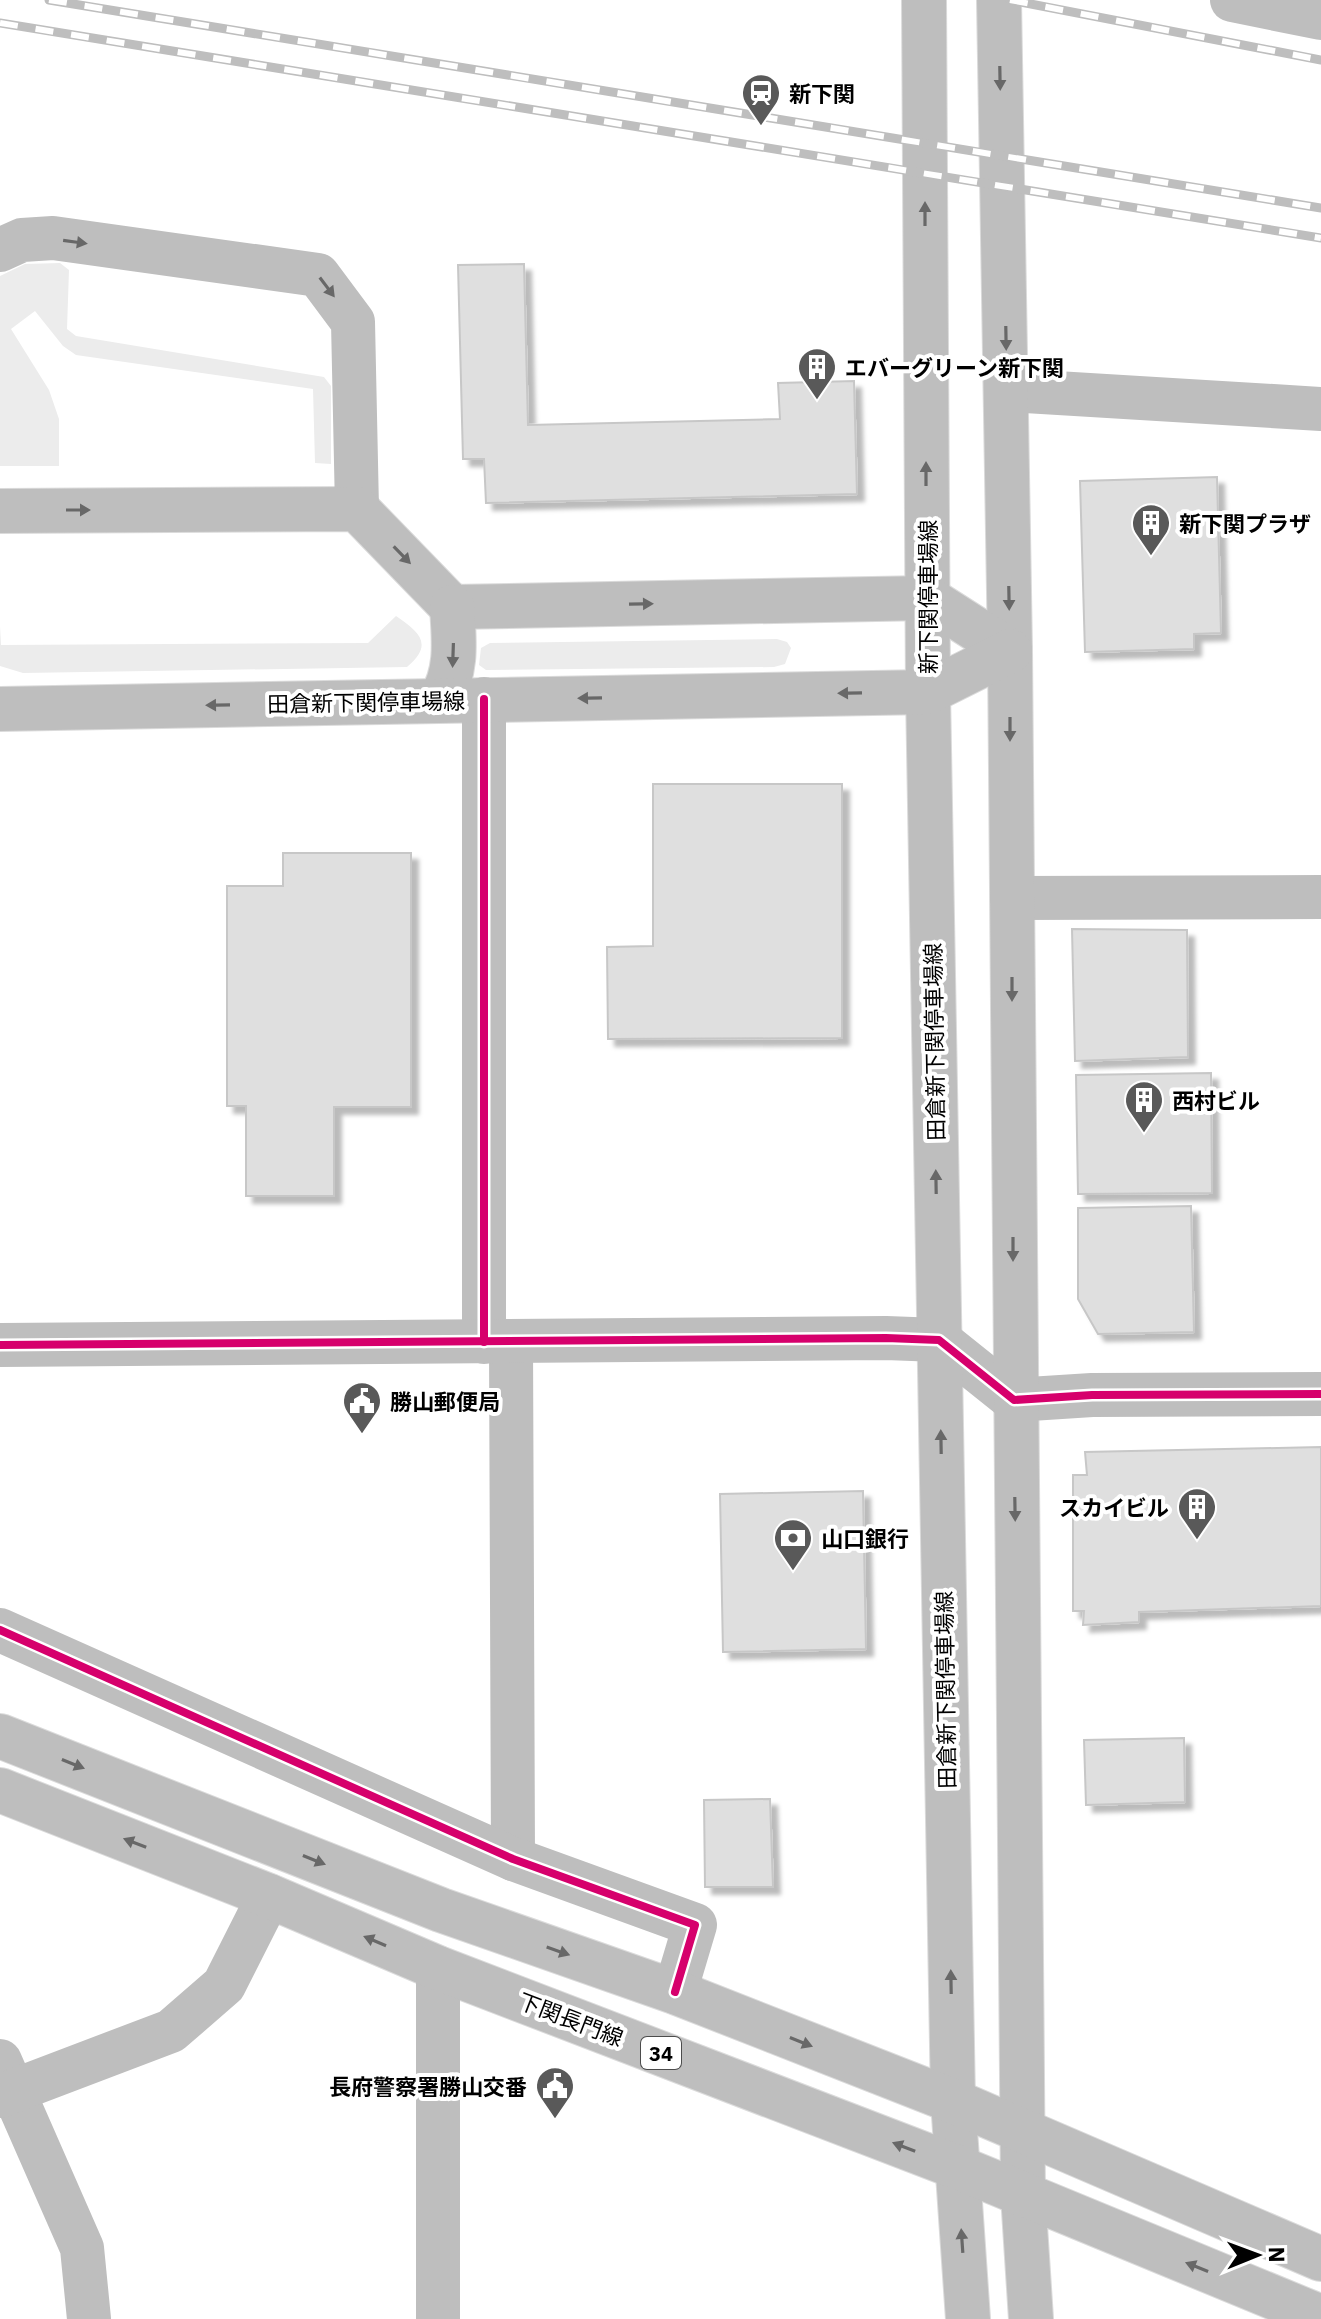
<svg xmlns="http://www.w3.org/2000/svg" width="1321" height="2319" font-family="'IBM Plex Sans','Noto Sans JP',sans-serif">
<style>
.green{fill:#ececec}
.building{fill:#dfdfdf;stroke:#c7c7c7;stroke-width:2;filter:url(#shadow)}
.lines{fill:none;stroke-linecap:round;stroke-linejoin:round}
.major-casing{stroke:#dbdbdb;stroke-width:46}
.minor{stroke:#bebebe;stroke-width:44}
.major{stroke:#bebebe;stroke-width:44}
.rail-casing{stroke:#bebebe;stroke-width:9}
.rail{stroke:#fff;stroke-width:6;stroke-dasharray:18;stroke-linecap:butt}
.cycleway-casing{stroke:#fff;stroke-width:13}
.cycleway{stroke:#d6006c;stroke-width:8}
.oneway{fill:#686868}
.labels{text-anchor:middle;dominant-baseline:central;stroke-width:8;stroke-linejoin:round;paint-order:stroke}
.shield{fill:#fff;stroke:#4c4c4c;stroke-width:2}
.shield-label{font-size:20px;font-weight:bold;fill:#000}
.poi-label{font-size:22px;font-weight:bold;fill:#000;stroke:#fff;text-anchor:start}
.street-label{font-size:22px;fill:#000;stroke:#fff}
</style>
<defs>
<filter id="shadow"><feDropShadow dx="7" dy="7" stdDeviation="2" flood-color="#0004"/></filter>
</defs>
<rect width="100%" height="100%" fill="#fff"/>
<g class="green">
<path d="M60,263l9,7 -2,59 9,7 248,41 7,9v78l-16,-1 -2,-74 -237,-34 -13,-9 -28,-35 -24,18 38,61 10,29v47h-59v-190l25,-12z"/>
<path d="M396,616c22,15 39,28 11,51l-384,6 -23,-7v-40l1,19 367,-2z"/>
<path d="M777,639l10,3 4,6 -6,16 -11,3 -288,3 -7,-5 2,-17 9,-5z"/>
</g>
<g class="building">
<path d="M524,264l4,161 252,-6 -2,-36 76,-2 3,113 -371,9 -2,-44h-21l-5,-194z"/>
<path d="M1217,477l4,156 -27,1v15l-109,3 -5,-171z"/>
<path d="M653,784h189v254l-234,1 -1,-92 46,-1z"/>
<path d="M283,853h128v254h-77v89h-88v-90h-19v-220h56z"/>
<path d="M1072,929l115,1 1,127 -113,4z"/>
<path d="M1211,1073l1,120 -134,1 -2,-119z"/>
<path d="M1191,1206l3,126 -96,2 -20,-35v-91z"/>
<path d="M1321,1447v159l-182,6v10l-56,3 1,-14h-11v-136h14l-2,-23z"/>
<path d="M863,1491l3,158 -143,3 -3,-158z"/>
<path d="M1184,1738l1,64 -99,3 -2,-65z"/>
<path d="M770,1799l3,88h-68l-1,-87z"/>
</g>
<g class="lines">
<g class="major-casing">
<g id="major">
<path d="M924,0l4,692 25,1409 15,218"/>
<path d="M999,0l11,651 13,1544 8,124"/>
<path d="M0,511l357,-2 95,98 475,-9 83,53"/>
<path d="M440,700c18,-30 14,-60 12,-93"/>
<path d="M0,709l928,-17 82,-41"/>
<path d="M0,1736l441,174 234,82 278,109 368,158"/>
<path d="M0,1790l269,106 169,72 519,199 364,150"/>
</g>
</g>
<g class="minor">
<path d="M1232,0l89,18"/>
<path d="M0,250l22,-10 31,-2 265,37 35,47 4,187"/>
<path d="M1007,390l314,19"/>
<path d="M1012,898l309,-1"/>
<path d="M511,1341l2,518"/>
<path d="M484,1342v-643"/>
<path d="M0,1345l886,-7 53,2 75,60 78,-5 229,-1"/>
<path d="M0,1630l513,229 182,66 -20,67"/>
<path d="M0,2061l82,187 7,71"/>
<path d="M0,2096l171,-65 53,-46 45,-89"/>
<path d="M438,2319v-351"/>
</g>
<use href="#major" class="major"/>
<g class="rail-casing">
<g id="rail">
<path d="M49,0l1272,208"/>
<path d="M1010,0l311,60"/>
<path d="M0,23l1321,215"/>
</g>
</g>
<use href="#rail" class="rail"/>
<g class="cycleway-casing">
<g id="cycleway">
<path d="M484,1342v-643"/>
<path d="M0,1345l886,-7 53,2 75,60 78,-5 229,-1"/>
<path d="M0,1630l513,229 182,66 -20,67"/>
</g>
</g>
<use href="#cycleway" class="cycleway"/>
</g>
<defs><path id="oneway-solid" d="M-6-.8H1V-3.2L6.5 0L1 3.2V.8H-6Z" transform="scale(2)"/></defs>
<g class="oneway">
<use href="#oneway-solid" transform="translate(1000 78) rotate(89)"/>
<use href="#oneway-solid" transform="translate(925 214) rotate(-90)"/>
<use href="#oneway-solid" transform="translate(75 242) rotate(8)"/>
<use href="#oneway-solid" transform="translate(327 287) rotate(53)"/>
<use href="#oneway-solid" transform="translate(1006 338) rotate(89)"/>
<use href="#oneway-solid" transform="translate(926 474) rotate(-90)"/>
<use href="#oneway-solid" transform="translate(78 510)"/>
<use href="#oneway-solid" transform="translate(402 555) rotate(46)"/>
<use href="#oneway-solid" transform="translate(1009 598) rotate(89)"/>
<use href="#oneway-solid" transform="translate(641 604) rotate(-1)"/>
<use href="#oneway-solid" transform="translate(453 655) rotate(92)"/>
<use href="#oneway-solid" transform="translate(850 693) rotate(179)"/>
<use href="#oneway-solid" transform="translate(590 698) rotate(179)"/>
<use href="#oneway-solid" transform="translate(218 705) rotate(179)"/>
<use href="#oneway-solid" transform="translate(1010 729) rotate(90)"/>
<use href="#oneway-solid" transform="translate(1012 989) rotate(90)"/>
<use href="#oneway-solid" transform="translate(936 1182) rotate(-91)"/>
<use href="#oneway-solid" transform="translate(1013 1249) rotate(90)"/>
<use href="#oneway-solid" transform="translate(941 1442) rotate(-91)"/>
<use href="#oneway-solid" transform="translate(1015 1509) rotate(89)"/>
<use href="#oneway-solid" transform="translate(73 1764) rotate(22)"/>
<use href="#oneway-solid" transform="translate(135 1843) rotate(-159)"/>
<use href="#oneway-solid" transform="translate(314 1860) rotate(22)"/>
<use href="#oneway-solid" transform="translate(375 1941) rotate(-157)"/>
<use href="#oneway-solid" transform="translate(558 1951) rotate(19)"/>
<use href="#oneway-solid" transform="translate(951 1982) rotate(-91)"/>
<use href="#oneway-solid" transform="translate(801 2042) rotate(22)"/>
<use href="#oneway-solid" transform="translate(904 2147) rotate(-159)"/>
<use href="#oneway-solid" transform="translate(962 2241) rotate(-94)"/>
<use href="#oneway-solid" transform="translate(1197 2267) rotate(-158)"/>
</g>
<defs>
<g id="station-pin" transform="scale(2)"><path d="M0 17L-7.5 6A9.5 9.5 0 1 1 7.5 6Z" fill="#595959" stroke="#fff"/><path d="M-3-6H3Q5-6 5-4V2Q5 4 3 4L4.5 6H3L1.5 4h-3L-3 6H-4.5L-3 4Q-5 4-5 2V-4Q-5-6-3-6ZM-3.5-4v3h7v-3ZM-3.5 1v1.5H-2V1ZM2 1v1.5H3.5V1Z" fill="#fff"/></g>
<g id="building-pin" transform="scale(2)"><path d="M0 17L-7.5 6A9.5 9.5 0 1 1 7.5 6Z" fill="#595959" stroke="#fff"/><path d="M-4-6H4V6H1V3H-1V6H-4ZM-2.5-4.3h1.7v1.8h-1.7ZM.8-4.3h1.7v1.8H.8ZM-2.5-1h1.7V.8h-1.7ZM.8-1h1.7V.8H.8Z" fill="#fff"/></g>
<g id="civic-pin" transform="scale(2)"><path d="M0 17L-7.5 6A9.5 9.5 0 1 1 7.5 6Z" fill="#595959" stroke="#fff"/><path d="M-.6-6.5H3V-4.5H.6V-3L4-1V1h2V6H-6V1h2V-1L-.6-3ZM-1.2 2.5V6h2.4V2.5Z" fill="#fff"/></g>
<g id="bank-pin" transform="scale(2)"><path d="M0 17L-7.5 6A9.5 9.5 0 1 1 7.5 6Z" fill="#595959" stroke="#fff"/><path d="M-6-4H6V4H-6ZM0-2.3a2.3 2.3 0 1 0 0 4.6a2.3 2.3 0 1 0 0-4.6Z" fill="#fff"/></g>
</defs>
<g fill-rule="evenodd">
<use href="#station-pin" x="761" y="93"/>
<use href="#building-pin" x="817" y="367"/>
<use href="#building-pin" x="1151" y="523"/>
<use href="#building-pin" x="1144" y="1100"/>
<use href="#civic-pin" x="362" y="1401"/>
<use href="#building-pin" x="1197" y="1507"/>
<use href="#bank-pin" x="793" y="1538"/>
<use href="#civic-pin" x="555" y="2086"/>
</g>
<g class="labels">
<rect class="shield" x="641" y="2037" width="40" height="32" rx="6"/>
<g class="shield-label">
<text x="661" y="2053">34</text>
</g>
<g class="poi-label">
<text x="789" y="93">新下関</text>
<text x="845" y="367">エバーグリーン新下関</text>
<text x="1179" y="523">新下関プラザ</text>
<text x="1172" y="1100">西村ビル</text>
<text x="390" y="1401">勝山郵便局</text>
<text x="1169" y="1507" text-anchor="end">スカイビル</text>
<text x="821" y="1538">山口銀行</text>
<text x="527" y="2086" text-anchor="end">長府警察署勝山交番</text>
</g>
<g class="street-label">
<text transform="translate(927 597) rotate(-90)">新下関停車場線</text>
<text transform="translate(366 702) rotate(-1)">田倉新下関停車場線</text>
<text transform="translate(934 1042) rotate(-91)">田倉新下関停車場線</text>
<text transform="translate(945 1690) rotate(-91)">田倉新下関停車場線</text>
<text transform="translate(571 2019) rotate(21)">下関長門線</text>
</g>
</g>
<g transform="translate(1257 2255) rotate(89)" stroke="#ffffff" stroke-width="6" paint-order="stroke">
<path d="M0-6L14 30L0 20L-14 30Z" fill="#000000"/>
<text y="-12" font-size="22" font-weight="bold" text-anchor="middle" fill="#000000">N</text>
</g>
</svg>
